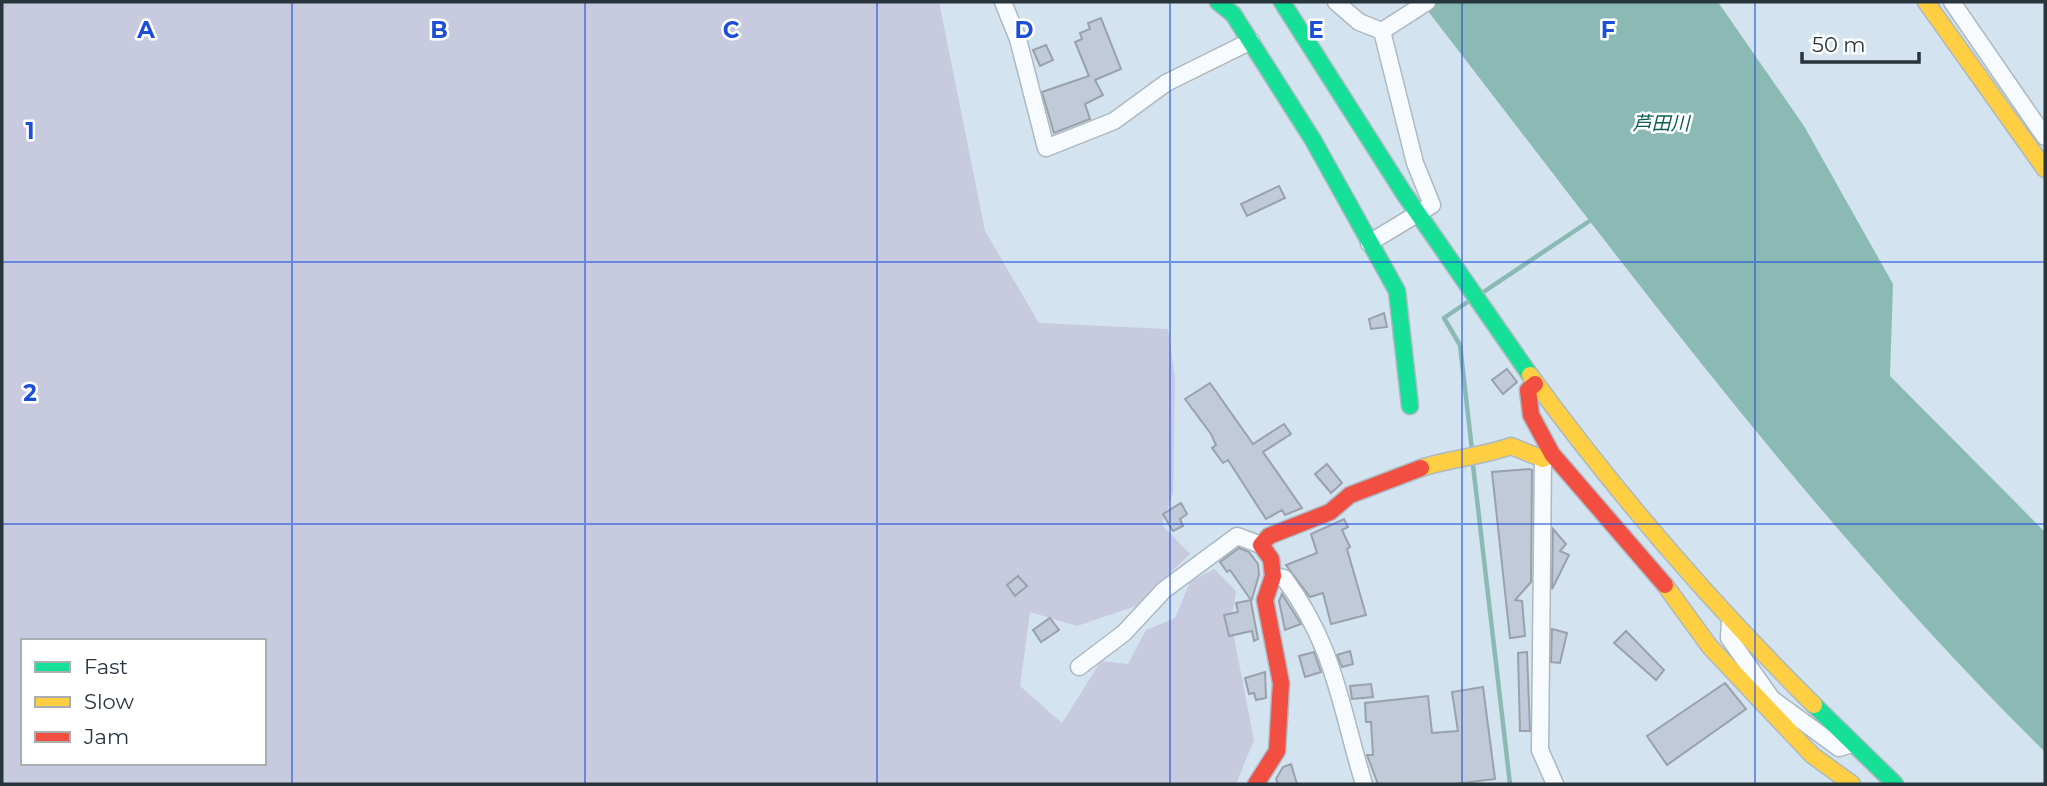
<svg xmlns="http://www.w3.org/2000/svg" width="2047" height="786" font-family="Montserrat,'Noto Sans JP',sans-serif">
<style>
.green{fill:#c8cadf;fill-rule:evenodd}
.water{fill:#8abab3}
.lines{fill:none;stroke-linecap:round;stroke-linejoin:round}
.stream{stroke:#8abab3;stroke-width:4.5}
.building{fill:#c0cad8;stroke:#99a2ac;stroke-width:2}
.street-casing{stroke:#acb9c2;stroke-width:19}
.fast-casing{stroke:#acb9c2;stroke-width:19}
.slow-casing{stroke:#acb9c2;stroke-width:19}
.jam-casing{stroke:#acb9c2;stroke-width:19}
.street{stroke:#f8fbfd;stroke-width:16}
.fast{stroke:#16e098;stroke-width:16}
.slow{stroke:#ffcf43;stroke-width:16}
.jam{stroke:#f24e42;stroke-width:16}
.grid{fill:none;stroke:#1d4ed8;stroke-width:2;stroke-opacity:0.55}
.labels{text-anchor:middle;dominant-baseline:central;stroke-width:5;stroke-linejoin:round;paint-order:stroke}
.water-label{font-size:19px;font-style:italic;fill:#0b6051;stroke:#fff}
.grid-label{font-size:23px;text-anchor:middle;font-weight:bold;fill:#1d4ed8;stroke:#fff;stroke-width:5;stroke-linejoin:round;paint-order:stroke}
</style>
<rect width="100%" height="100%" fill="#d3e3ef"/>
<path class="green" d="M2,2h937l46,229 54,92 129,6 7,51 -2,113 -11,32 28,29 -54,52 -59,20 -47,-14 -10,74 42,37 39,-62 27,3 18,-34 29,-12 15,-36 24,-13 22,22 -5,31 23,118 -18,44h-1234zM23,641h241v122h-241z"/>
<path class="water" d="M1421,2h297l86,124 89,158 -3,92 155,156v220c-232,-229 -425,-493 -624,-750z"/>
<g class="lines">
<g class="stream">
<path d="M1479,295l115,-77"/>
<path d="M1469,301l-25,17 16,27 12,105"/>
<path d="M1473,465l37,319"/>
</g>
</g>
<g class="building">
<path d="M1101,18l20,51 -26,11 8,15 -18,9 5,15 -36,14 -12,-41 47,-16 -14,-34 7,-3 -2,-6 10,-4 -2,-6z"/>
<path d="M1046,45l7,15 -13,6 -7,-16z"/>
<path d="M1279,186l6,12 -38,18 -6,-12z"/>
<path d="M1384,313l3,14 -16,2 -2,-10z"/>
<path d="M1507,369l10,13 -14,12 -11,-14z"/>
<path d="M1210,383l43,61 31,-20 7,10 -28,18 39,56 -17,7 -3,-5 -16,9 -38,-59 -5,3 -11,-15 4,-3 -5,-11 -26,-35z"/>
<path d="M1327,464l15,19 -11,10 -16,-19z"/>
<path d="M1529,469l3,1 -1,112 -16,18 7,1 3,35 -15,2 -18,-166z"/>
<path d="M1181,503l6,11 -7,5 3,7 -10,5 -10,-17z"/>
<path d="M1344,519l4,8 -6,3 8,17 -3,2 19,66 -35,9 -8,-31 -13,4 -24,-32 31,-12 -6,-19z"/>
<path d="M1553,529l13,15 -6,7 9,4 -17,34z"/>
<path d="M1239,548l10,4 9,12 1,11 -8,27 7,37 -4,2 -2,-10 -23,5 -5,-21 14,-3 -2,-9 15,-3 -21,-30 -3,2 -7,-10z"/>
<path d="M1018,576l9,10 -12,10 -8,-11z"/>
<path d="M1282,594l19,30 -16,6 -6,-29z"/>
<path d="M1050,618l9,12 -18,12 -8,-12z"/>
<path d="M1552,629l15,4 -7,30 -9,-1z"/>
<path d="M1626,631l38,39 -8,10 -42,-37z"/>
<path d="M1350,651l3,13 -11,3 -5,-12z"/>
<path d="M1314,652l7,20 -16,5 -6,-21z"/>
<path d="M1527,652l3,79h-10l-2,-78z"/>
<path d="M1265,672l1,26 -10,2 -2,-7 -5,1 -4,-16z"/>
<path d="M1725,683l21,26 -79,56 -20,-29z"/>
<path d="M1371,684l2,13 -21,2 -2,-13z"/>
<path d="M1483,687l12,92 -40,5h-77l-11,-29h6l-2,-33h-5l-1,-19 63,-7 4,37 26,-2 -6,-39z"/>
<path d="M1291,764l6,20h-19l-2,-5 7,-12z"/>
</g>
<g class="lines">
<g class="street-casing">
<g id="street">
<path d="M1003,2l15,37 28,109 68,-27 52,-38 85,-42"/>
<path d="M1336,2l23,20 23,9 45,-29"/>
<path d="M1952,2l93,135"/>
<path d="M1369,243l63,-38 -17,-42 -33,-132"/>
<path d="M1543,459l-3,291 15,34"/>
<path d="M1273,576l11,2c51,68 56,128 80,206"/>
<path d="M1730,619l-1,19 43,61 67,49 13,-4"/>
<path d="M1079,667l45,-34 40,-43 73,-54 24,9"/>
</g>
</g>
<g class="fast-casing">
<g id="fast">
<path d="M1218,2l15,12 80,126 84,151 13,115"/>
<path d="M1282,2l121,190 127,183"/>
<path d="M1814,705l81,79"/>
</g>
</g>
<g class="slow-casing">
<g id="slow">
<path d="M1926,2l119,167"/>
<path d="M1530,375c86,118 180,227 284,330"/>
<path d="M1421,468c30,-10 60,-11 90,-22l32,13 9,-5"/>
<path d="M1665,585l45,62 102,108 40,29"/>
</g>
</g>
<g class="jam-casing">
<g id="jam">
<path d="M1535,384l-7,6 3,25 21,39 113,131"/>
<path d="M1256,784l21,-33 4,-68 -16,-83 8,-24 -2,-17 -10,-14 8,-9 61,-24 20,-17 71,-27"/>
</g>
</g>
<use href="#street" class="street"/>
<use href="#fast" class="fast"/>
<use href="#slow" class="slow"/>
<use href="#jam" class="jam"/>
</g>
<path class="grid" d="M292,2v782M585,2v782M877,2v782M1170,2v782M1462,2v782M1755,2v782M2,262h2043M2,524h2043"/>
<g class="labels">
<g class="water-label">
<text x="1661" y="123">芦田川</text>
</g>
</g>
<g class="grid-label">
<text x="146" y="38">A</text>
<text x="439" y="38">B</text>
<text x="731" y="38">C</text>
<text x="1024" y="38">D</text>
<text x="1316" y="38">E</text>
<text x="1608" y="38">F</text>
<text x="30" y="139">1</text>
<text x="30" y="401">2</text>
</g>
<rect width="2047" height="786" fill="none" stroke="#29353d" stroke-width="7"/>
<rect x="21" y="639" width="245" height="126" fill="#ffffff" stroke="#a9aeb1" stroke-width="2"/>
<rect x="35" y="662" width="35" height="10" fill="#16e098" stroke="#a9aeb1" stroke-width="2"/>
<text x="84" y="674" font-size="21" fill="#29353d">Fast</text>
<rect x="35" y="697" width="35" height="10" fill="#ffcf43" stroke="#a9aeb1" stroke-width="2"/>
<text x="84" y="709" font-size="21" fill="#29353d">Slow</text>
<rect x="35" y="732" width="35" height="10" fill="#f24e42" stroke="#a9aeb1" stroke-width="2"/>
<text x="84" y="744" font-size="21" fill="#29353d">Jam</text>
<path d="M1802 52v10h117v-10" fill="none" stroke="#29353d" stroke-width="3.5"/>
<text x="1812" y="52" font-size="21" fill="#29353d" stroke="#ffffff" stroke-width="5" paint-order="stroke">50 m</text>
</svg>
